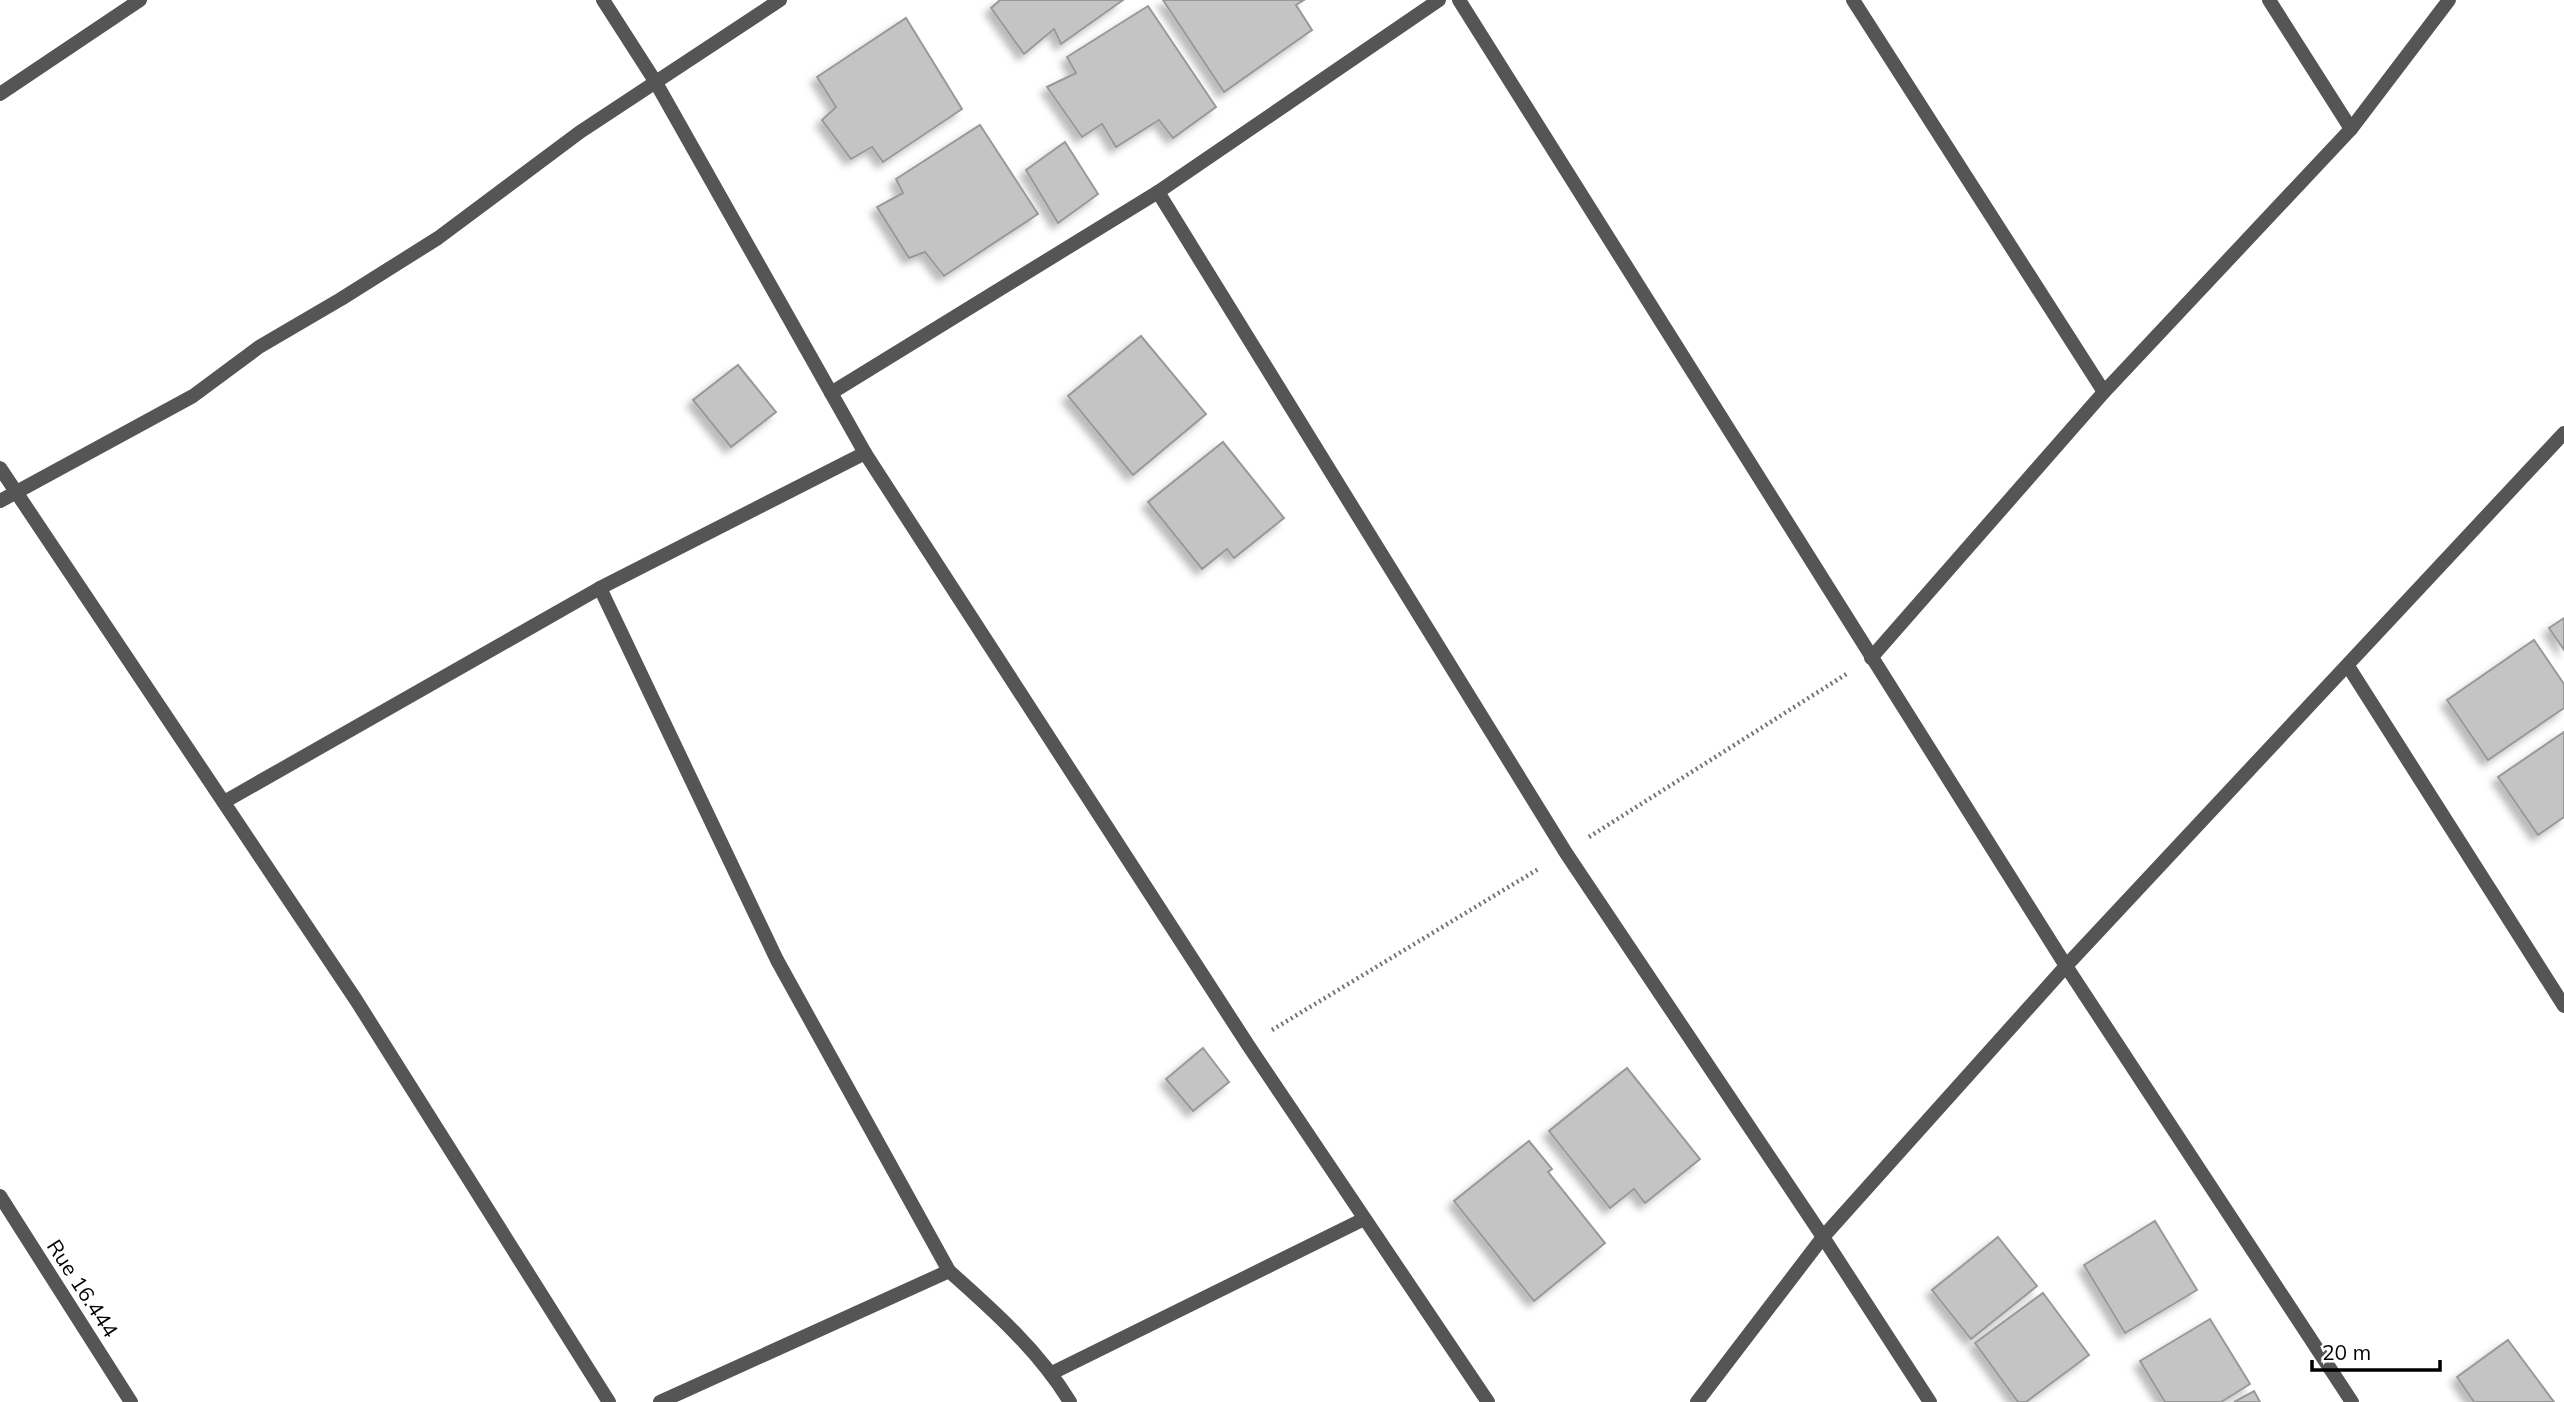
<svg xmlns="http://www.w3.org/2000/svg" width="2564" height="1402" font-family="Mulish,sans-serif">
<style>
.building{fill:#c4c4c4;stroke:#999;stroke-width:2;filter:url(#shadow)}
.lines{fill:none;stroke-linecap:round;stroke-linejoin:round}
.path{stroke:#777;stroke-width:4.5;stroke-dasharray:2 3.5;stroke-linecap:butt}
.street{stroke:#555;stroke-width:14}
.labels{text-anchor:middle;dominant-baseline:central;stroke-width:7;stroke-linejoin:round;paint-order:stroke}
.street-label{font-size:21px;fill:#000;stroke:#fff}
</style>
<defs>
<filter id="shadow"><feDropShadow dx="-6" dy="6" stdDeviation="3.5" flood-color="#0004"/></filter>
</defs>
<rect width="100%" height="100%" fill="#fff"/>
<g class="building">
<path d="M1000,0h123l-62,44 -7,-15 -30,25 -33,-46z"/>
<path d="M1163,0h141l-8,5 16,25 -88,62z"/>
<path d="M1148,6l68,101 -43,31 -14,-18 -43,27 -14,-23 -20,13 -35,-50 29,-14 -9,-16z"/>
<path d="M906,18l56,91 -79,53 -11,-15 -21,12 -29,-39 14,-13 -19,-30z"/>
<path d="M980,125l58,89 -94,62 -19,-24 -16,6 -32,-51 26,-14 -7,-14z"/>
<path d="M1065,142l33,52 -40,29 -32,-53z"/>
<path d="M1141,336l65,78 -73,61 -65,-79z"/>
<path d="M738,365l38,47 -45,35 -38,-47z"/>
<path d="M1223,442l61,76 -50,40 -7,-9 -25,20 -54,-67z"/>
<path d="M2564,618v32l-15,-22z"/>
<path d="M2534,640l30,44v24l-76,52 -41,-60z"/>
<path d="M2564,732v85l-26,18 -40,-58z"/>
<path d="M1203,1048l26,34 -36,29 -27,-32z"/>
<path d="M1627,1068l73,91 -55,44 -11,-14 -24,19 -61,-77z"/>
<path d="M1529,1141l23,28 -4,3 57,71 -71,58 -80,-100z"/>
<path d="M2155,1221l42,69 -72,43 -41,-68z"/>
<path d="M1998,1237l39,49 -66,53 -39,-49z"/>
<path d="M2043,1293l46,62 -63,47h-8l-43,-59z"/>
<path d="M2210,1319l40,65 -29,18h-56l-25,-41z"/>
<path d="M2508,1340l46,62h-80l-17,-25z"/>
<path d="M2254,1391l6,11h-26z"/>
</g>
<g class="lines">
<g class="path">
<path d="M1589,837l259,-164"/>
<path d="M1272,1030l268,-162"/>
</g>
<g class="street">
<path d="M603,0l52,81 210,372 383,592 240,357"/>
<path d="M1459,0l607,966 286,436"/>
<path d="M1853,0l251,392"/>
<path d="M2269,0l82,129"/>
<path d="M0,94l140,-94"/>
<path d="M1158,192l408,661 257,384 107,165"/>
<path d="M831,393l327,-201 281,-192"/>
<path d="M0,468l356,532 253,402"/>
<path d="M0,501l193,-105 66,-49 82,-48 97,-61 142,-106 200,-132"/>
<path d="M600,588l177,372 172,311c44,39 90,80 121,131"/>
<path d="M1871,658l233,-266 247,-263 98,-129"/>
<path d="M2348,666l216,340"/>
<path d="M224,802l376,-214 265,-135"/>
<path d="M0,1196l131,206"/>
<path d="M1052,1373l312,-154"/>
<path d="M660,1402l289,-131"/>
<path d="M1697,1402l126,-165 243,-271 498,-533"/>
</g>
</g>
<g class="labels">
<g class="street-label">
<text transform="translate(83 1288) rotate(57)">Rue 16.444</text>
</g>
</g>
<path d="M2312 1360v10h128v-10" fill="none" stroke="#000000" stroke-width="3.5"/>
<text x="2322" y="1360" font-size="21" fill="#000000" stroke="#ffffff" stroke-width="5" paint-order="stroke">20 m</text>
</svg>
